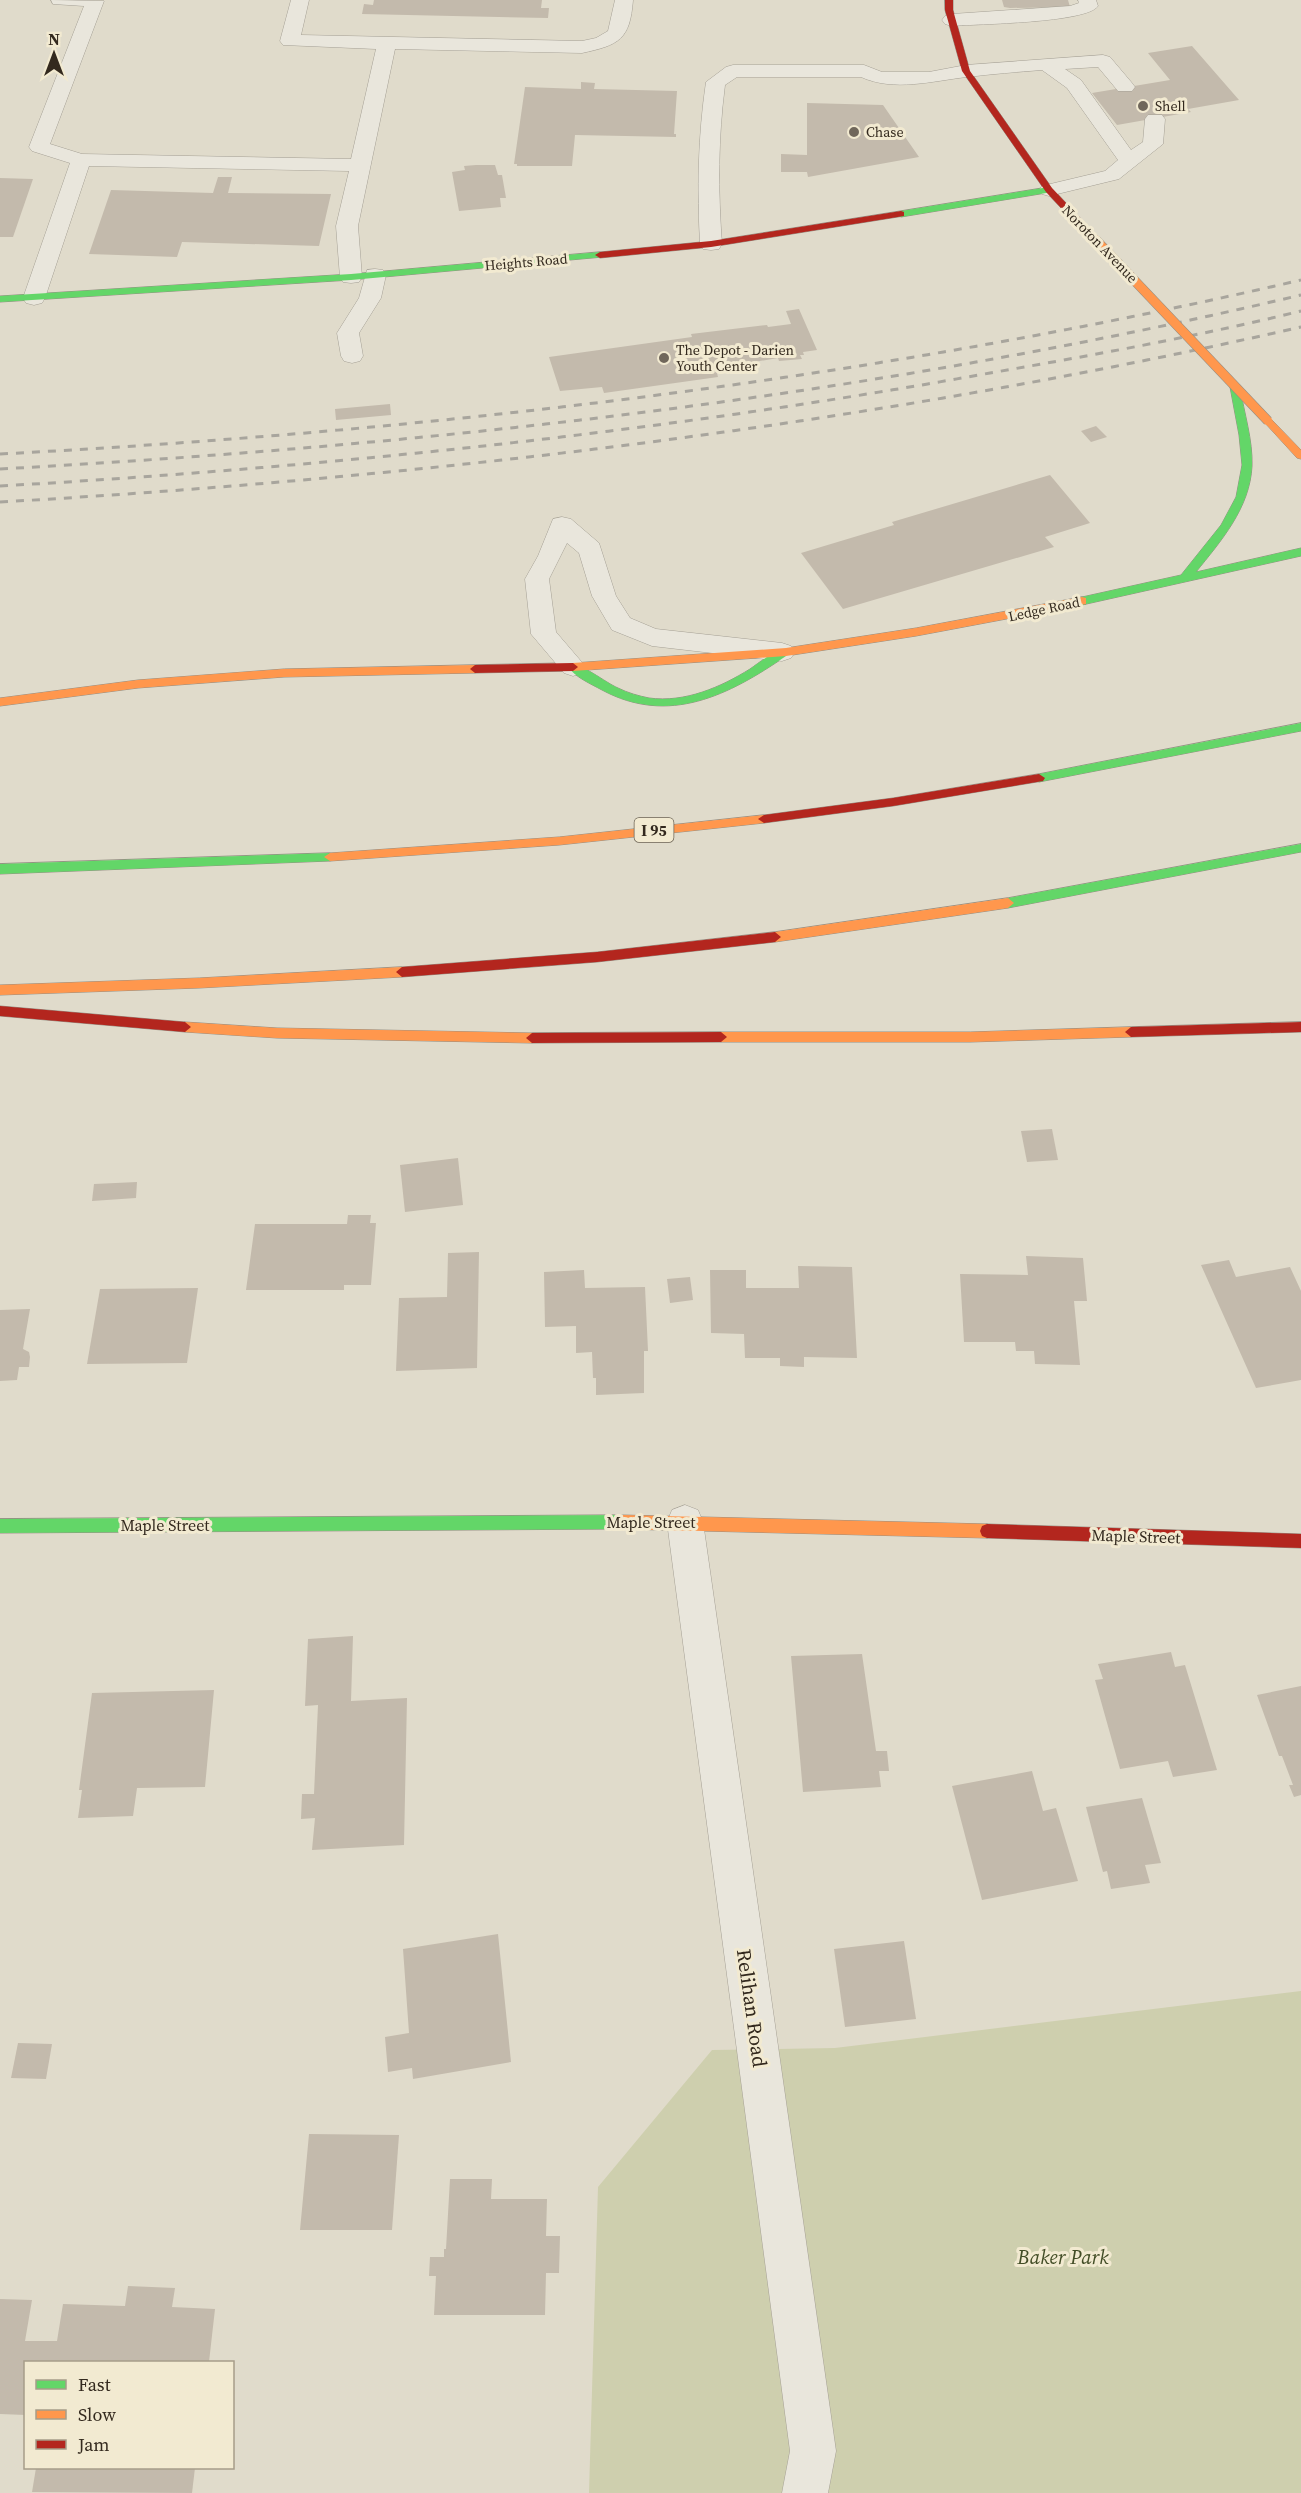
<svg xmlns="http://www.w3.org/2000/svg" width="1301" height="2493" font-family="'Source Serif 4',serif">
<style>
.green{fill:#cecfae}
.building{fill:#c3baac}
.lines{fill:none;stroke-linecap:round;stroke-linejoin:round}
.lane-casing{stroke:#a5a095;stroke-width:1}
.street-casing{stroke:#a5a095;stroke-width:1}
.fast-casing{stroke:#958f84;stroke-width:1}
.slow-casing{stroke:#958f84;stroke-width:1}
.jam-casing{stroke:#958f84;stroke-width:1}
.lane{fill:#e9e6dc;fill-rule:evenodd}
.street{fill:#e9e6dc;fill-rule:evenodd}
.fast{fill:#63d668;fill-rule:evenodd}
.slow{fill:#ff974d;fill-rule:evenodd}
.jam{fill:#b3261e;fill-rule:evenodd}
.rail{stroke:#a8a59d;stroke-width:3;stroke-dasharray:8 8;stroke-linecap:butt}
.slow-bridge-casing{stroke:#958f84;stroke-width:10;stroke-linecap:butt}
.slow-bridge{stroke:#ff974d;stroke-width:9}
.poi-dot{fill:#70675b;stroke:#f2ead1;stroke-width:2}
.labels{text-anchor:middle;dominant-baseline:central;stroke-width:6;stroke-linejoin:round;paint-order:stroke}
.far-poi-label{font-size:14px;fill:#33291e;stroke:#f2ead1;text-anchor:start}
.far-street-label{font-size:14px;fill:#33291e;stroke:#f2ead1}
.shield{fill:#f2ead1;stroke:#6c6354;stroke-width:1.5}
.shield-label{font-size:15px;font-weight:bold;fill:#33291e}
.street-label{font-size:16px;fill:#33291e;stroke:#f2ead1}
.near-street-label{font-size:20px;fill:#33291e;stroke:#f2ead1}
.near-park-label{font-size:20px;font-style:italic;fill:#424d26;stroke:#f2ead1}
</style>
<rect width="100%" height="100%" fill="#e0dbcb"/>
<path class="green" d="M1301,1991v502h-712l9,-306 114,-137 123,-2z"/>
<g class="building">
<path d="M374,0h168l-1,8h8l-1,10 -186,-4 2,-10 9,1z"/>
<path d="M1002,0h66l2,7 -60,1 -6,-1z"/>
<path d="M1192,46l47,54 -51,9 3,3 -74,13 -25,-32 78,-13 -22,-27z"/>
<path d="M581,82l14,1 -1,6 83,2 -3,43h2v3l-101,-2 -3,31h-55v-2h-3l11,-77 56,2z"/>
<path d="M807,103l76,2 36,52 -111,20 -1,-5h-26v-18l26,1z"/>
<path d="M476,165h19l3,10h4l4,23h-6l1,9 -42,4 -7,-39 13,-2 -1,-4z"/>
<path d="M218,177h14l-4,16 103,1 -12,52 -137,-4 -5,15 -88,-3 22,-64 102,3z"/>
<path d="M0,178l33,1 -20,58h-13z"/>
<path d="M799,309l18,41 -14,2 1,3h-4l2,4 -23,2 -1,-3 -24,4 2,6 -39,5 1,4 -114,16 -2,-6 -42,4 -11,-34 143,-20 -1,-3 76,-9 1,2 23,-3 -5,-13z"/>
<path d="M390,404l1,11 -55,5 -1,-11z"/>
<path d="M1096,426l11,11 -16,5 -10,-11z"/>
<path d="M1050,475l40,48 -45,14 9,10 -211,62 -42,-56 93,-28 -2,-3z"/>
<path d="M1052,1129l6,31 -31,2 -6,-31z"/>
<path d="M458,1158l5,47 -58,7 -5,-47z"/>
<path d="M137,1182l-1,16 -44,3 2,-17z"/>
<path d="M348,1215h23l-1,8h6l-5,62h-27v5h-98l9,-66h92z"/>
<path d="M479,1252l-2,116 -81,3 3,-73 48,-1 1,-44z"/>
<path d="M1026,1256l57,2 4,43h-13l6,64 -45,-1 -1,-13h-18l-1,-9h-51l-4,-68 68,1z"/>
<path d="M1229,1260l7,17 54,-10 11,24v89l-45,8 -55,-123z"/>
<path d="M798,1266l54,1 5,91 -53,-1v10l-24,-1v-8h-35l-1,-24 -33,-1 -1,-63h36v18h53z"/>
<path d="M584,1270l1,18 60,-1 3,64h-4v42l-48,2v-17h-3l-1,-26 -16,1v-27l-31,1 -1,-55z"/>
<path d="M690,1277l3,23 -23,3 -3,-24z"/>
<path d="M198,1288l-11,75 -100,1 13,-75z"/>
<path d="M30,1309l-7,40 6,3 1,5 -1,10h-10l-2,13 -17,1v-71z"/>
<path d="M353,1636l-2,65 56,-3 -3,147 -92,5 3,-32 -14,1 1,-25h12l4,-89 -13,1 3,-67z"/>
<path d="M1171,1652l4,15 10,-2 32,105 -44,7 -5,-16 -48,8 -25,-89 8,-1 -5,-15z"/>
<path d="M862,1654l14,97h11l2,20h-10l2,16 -78,5 -12,-136z"/>
<path d="M1301,1686v109l-7,2 -5,-12h4l-11,-29h-3l-22,-61z"/>
<path d="M214,1690l-9,97 -68,1 -4,28 -55,2 4,-28h-3l13,-97z"/>
<path d="M1032,1771l11,40 13,-3 22,73 -96,19 -30,-114z"/>
<path d="M1142,1798l19,65 -16,2 5,18 -39,6 -4,-18 -4,1 -17,-65z"/>
<path d="M498,1934l13,128 -98,17 -1,-11 -24,4 -3,-35 24,-4 -6,-84z"/>
<path d="M904,1941l12,78 -71,8 -11,-78z"/>
<path d="M18,2043l34,1 -6,35 -35,-1z"/>
<path d="M309,2134l90,1 -7,95h-92z"/>
<path d="M450,2179h42l-1,20h56l-1,37h14l-1,37h-13l-1,42h-111l2,-39h-7l1,-19h14v-8h2z"/>
<path d="M128,2286l47,2 -3,19 43,2 -6,53h-183v53l-26,-1v-115l32,1 -7,41h32l6,-37 62,2z"/>
<path d="M36,2468h159l-3,25 -160,-1z"/>
</g>
<g class="lines">
<g class="lane-casing">
<g id="lane">
<path d="M51,0l53,1 -54,143 32,10 269,5 25,-110 -93,-4 -3,-4 11,-41h18l-8,35 281,6 14,-3 12,-7 7,-31h18c-3,40 -14,45 -51,53l-187,-4 -37,177 4,51 -3,5 -8,1 -8,-1 -3,-5 -4,-51 13,-55 -260,-5 -44,132 -3,5 -8,2 -8,-2 -3,-5 47,-135 -38,-12 -3,-4 55,-141 -31,-2z"/>
<path d="M1078,0h18l2,6c-11,17 -121,18 -146,20l-7,-2 -3,-4 3,-4 7,-2 118,-8 9,-3z"/>
<path d="M1103,55l7,2 22,26 3,4 -3,4h-14l-20,-24 -33,2 16,11 50,70 12,-8 2,-23 3,-4h14l3,4 -2,25 -44,35 -70,17 -7,-2 -3,-4 3,-4 63,-15 13,-11 -51,-72 -25,-18c-25,2 -50,4 -75,7 -35,4 -73,15 -106,0h-124l-12,8c-7,53 -7,106 -3,159l-3,5 -8,1 -8,-1 -3,-5c-3,-54 -2,-108 6,-162l20,-15 7,-2h131l18,7h47l37,-7z"/>
<path d="M375,269l8,1 3,5 -5,23 -22,35 4,23 -3,5 -8,2 -8,-2 -3,-5 -4,-23 22,-35 8,-28z"/>
<path d="M562,517l9,2 28,24 17,53 14,22 26,11 126,14 9,3 4,6 -4,6 -9,3 -130,-15 -40,-16 -20,-34 -13,-43 -12,-10 -18,36 7,53 30,35 -4,6 -9,3 -9,-3 -33,-39 -6,-55 13,-23 15,-37z"/>
</g>
</g>
<g class="street-casing">
<path id="street" d="M685,1505l13,5 5,12 133,929 -8,42h-46l8,-42 -123,-929 5,-12z"/>
</g>
<g class="fast-casing">
<g id="fast">
<path d="M1049,187l3,1v4l-151,25 -4,-3 4,-3z"/>
<path d="M600,252l5,3 -2,2 -252,23 -351,22v-6l351,-22z"/>
<path d="M1235,384l5,3c4,26 13,53 12,79 -2,42 -31,75 -56,106l105,-24v8l-219,49 -4,-1v-6l4,-1 99,-22 40,-50 15,-28 6,-32 -3,-30 -9,-48z"/>
<path d="M782,649l5,4 -1,3c-57,39 -117,70 -184,34 -11,-6 -27,-13 -34,-23l1,-3c11,-2 37,19 49,24 10,5 21,8 31,10 36,5 72,-11 101,-29 10,-7 21,-16 32,-20z"/>
<path d="M1301,723v8l-262,51 -6,-4 6,-4z"/>
<path d="M1301,844v8l-293,56 -6,-5 6,-5z"/>
<path d="M330,853l6,4 -6,4 -330,13v-10z"/>
<path d="M621,1515l5,2 2,5 -2,5 -5,2 -621,4v-14z"/>
</g>
</g>
<g class="slow-casing">
<g id="slow">
<path d="M1268,418l3,1 30,31v9l-4,-1 -32,-35v-4z"/>
<path d="M1082,597l4,1v6l-170,32 -130,20 -213,15 -5,-4 5,-4 213,-15 130,-20z"/>
<path d="M475,665l5,4 -5,4 -191,4 -146,11 -138,18v-8l138,-18 146,-11z"/>
<path d="M764,815l6,4 -6,4 -205,22 -229,16 -6,-4 6,-4 229,-16z"/>
<path d="M1008,898l6,5 -6,5 -233,34 -6,-5 6,-5z"/>
<path d="M402,967l6,5 -6,5 -203,11 -199,7v-10l199,-7z"/>
<path d="M185,1022l92,6 255,5 6,5 -6,5 -255,-5 -92,-6 -6,-5z"/>
<path d="M1131,1027l6,5 -6,5 -161,5h-249l-6,-5 6,-5h249z"/>
<path d="M621,1515l366,9 5,2 2,5 -2,5 -5,2 -366,-9 -5,-2 -2,-5 2,-5z"/>
</g>
</g>
<g class="jam-casing">
<g id="jam">
<path d="M945,0h8v10l17,61 82,117 47,50v4h-6l-47,-50 -84,-121 -17,-61z"/>
<path d="M901,211l3,1v4l-193,31 -111,11 -5,-3 5,-3 111,-11z"/>
<path d="M573,663l5,4 -5,4 -98,2 -5,-4 5,-4z"/>
<path d="M1039,774l6,4 -2,3 -150,25 -129,17 -6,-4 6,-4 129,-17z"/>
<path d="M775,932l6,5 -6,5 -178,20 -195,15 -6,-5 6,-5 195,-15z"/>
<path d="M0,1006l185,16 6,5 -6,5 -185,-16z"/>
<path d="M1301,1022v10l-170,5 -6,-5 6,-5z"/>
<path d="M721,1032l6,5 -6,5 -189,1 -6,-5 6,-5z"/>
<path d="M987,1524l314,10v14l-314,-10 -5,-2 -2,-5 2,-5z"/>
</g>
</g>
<use href="#lane" class="lane"/>
<use href="#street" class="street"/>
<use href="#fast" class="fast"/>
<use href="#slow" class="slow"/>
<use href="#jam" class="jam"/>
<g class="rail">
<path d="M0,454c437,-23 874,-75 1301,-174"/>
<path d="M0,469c437,-24 875,-73 1301,-174"/>
<path d="M0,486c332,-19 663,-54 990,-113 104,-18 209,-37 311,-62"/>
<path d="M0,502c437,-25 874,-78 1301,-175"/>
</g>
<g class="slow-bridge-casing">
<path id="slow-bridge" d="M1096,240l172,181"/>
</g>
<use href="#slow-bridge" class="slow-bridge"/>
</g>
<g class="poi-dot">
<circle cx="1143" cy="106" r="6"/>
<circle cx="854" cy="132" r="6"/>
<circle cx="664" cy="358" r="6"/>
</g>
<g class="labels">
<g class="far-poi-label">
<text x="1155" y="106">Shell</text>
<text x="866" y="132">Chase</text>
<text x="676" y="350">The Depot - Darien<tspan x="676" dy="16">Youth Center</tspan></text>
</g>
<g class="far-street-label">
<text transform="translate(1100 244) rotate(46)">Noroton Avenue</text>
<text transform="translate(526 262) rotate(-5)">Heights Road</text>
<text transform="translate(1044 609) rotate(-12)">Ledge Road</text>
</g>
<rect class="shield" x="634.5" y="818" width="39" height="24" rx="4.5"/>
<g class="shield-label">
<text x="654" y="830">I 95</text>
</g>
<g class="street-label">
<text x="651" y="1522">Maple Street</text>
<text x="165" y="1525">Maple Street</text>
<text transform="translate(1136 1536) rotate(2)">Maple Street</text>
</g>
<g class="near-street-label">
<text transform="translate(752 2008) rotate(82)">Relihan Road</text>
</g>
<g class="near-park-label">
<text x="1063" y="2257">Baker Park</text>
</g>
</g>
<rect x="24" y="2361" width="210" height="108" fill="#f2ead1" stroke="#a69d89" stroke-width="1.5"/>
<rect x="36" y="2380" width="30" height="9" fill="#63d668" stroke="#a69d89" stroke-width="1.5"/>
<text x="78" y="2391" font-size="18" fill="#33291e">Fast</text>
<rect x="36" y="2410" width="30" height="9" fill="#ff974d" stroke="#a69d89" stroke-width="1.5"/>
<text x="78" y="2421" font-size="18" fill="#33291e">Slow</text>
<rect x="36" y="2440" width="30" height="9" fill="#b3261e" stroke="#a69d89" stroke-width="1.5"/>
<text x="78" y="2451" font-size="18" fill="#33291e">Jam</text>
<g transform="translate(54 54)" stroke="#f2ead1" stroke-width="4.5" paint-order="stroke">
<path d="M0-4.5L10 22L0 15L-10 22Z" fill="#33291e"/>
<text y="-9" font-size="16" font-weight="bold" text-anchor="middle" fill="#33291e">N</text>
</g>
</svg>
